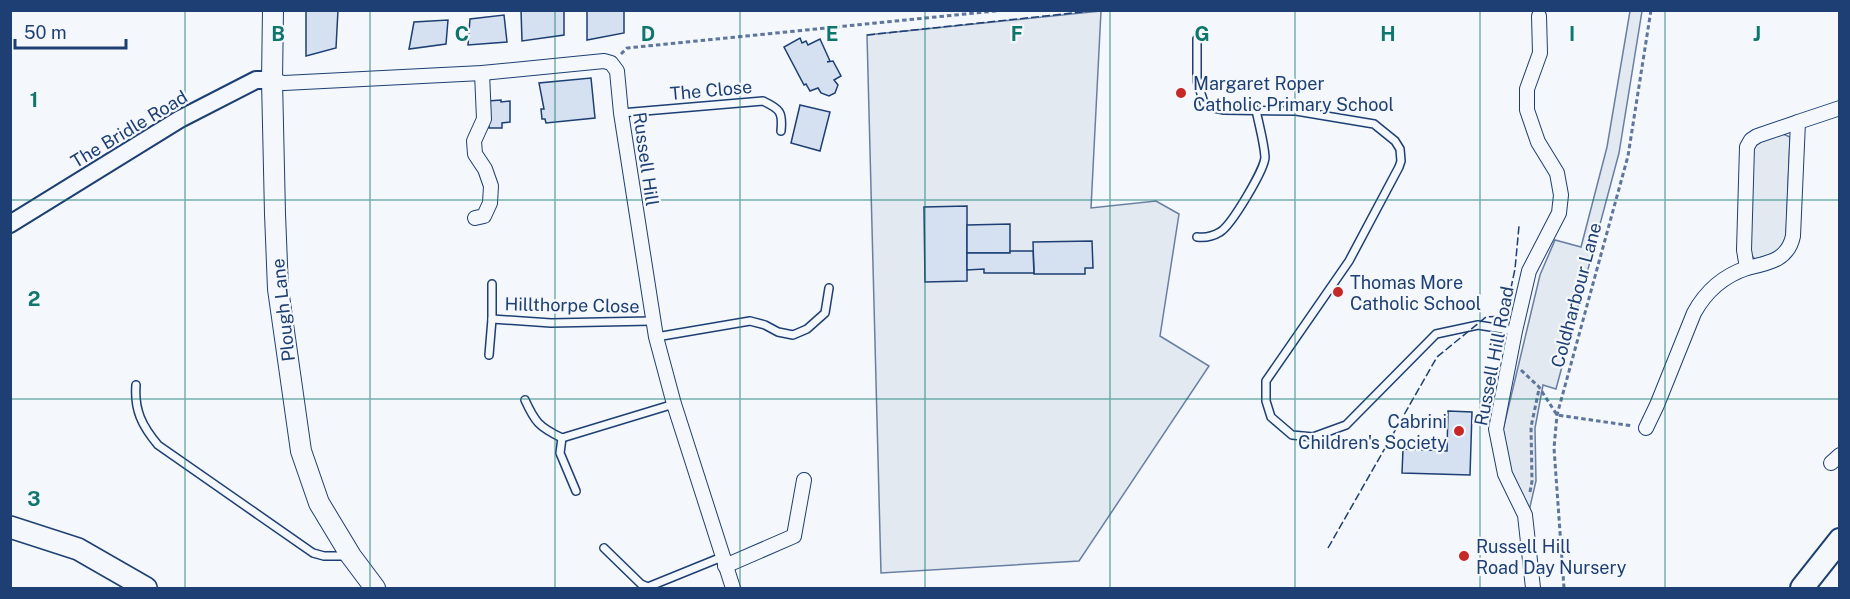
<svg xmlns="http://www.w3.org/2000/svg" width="1850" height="599" font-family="'Public Sans',sans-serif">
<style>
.green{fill:#e3e9f0;stroke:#687fa3;stroke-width:1.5}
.building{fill:#d5e0f0;stroke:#1d3f73;stroke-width:1.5}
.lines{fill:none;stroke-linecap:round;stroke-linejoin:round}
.service-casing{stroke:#1d3f73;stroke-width:10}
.minor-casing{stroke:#1d3f73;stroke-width:16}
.tertiary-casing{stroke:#1d3f73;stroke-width:20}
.secondary-casing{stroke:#1d3f73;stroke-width:22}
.primary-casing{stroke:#1d3f73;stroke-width:24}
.trunk-casing{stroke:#1d3f73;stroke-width:26}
.path{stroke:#5e769c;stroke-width:3;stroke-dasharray:4.5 3;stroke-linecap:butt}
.service{stroke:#f4f7fb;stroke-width:7}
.minor{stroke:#f4f7fb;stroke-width:14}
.tertiary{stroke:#f4f7fb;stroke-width:16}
.secondary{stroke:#f4f7fb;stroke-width:20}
.primary{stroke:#f4f7fb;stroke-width:21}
.trunk{stroke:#f4f7fb;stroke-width:22}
.fence{stroke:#1d3f73;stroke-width:1.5;stroke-dasharray:8 3;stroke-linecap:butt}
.grid{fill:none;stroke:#0f766e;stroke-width:1.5;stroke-opacity:0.55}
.poi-dot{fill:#c62828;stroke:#f4f7fb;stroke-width:2}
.labels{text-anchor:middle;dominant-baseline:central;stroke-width:4.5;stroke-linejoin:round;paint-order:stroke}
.poi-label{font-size:18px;fill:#1d3f73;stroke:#f4f7fb;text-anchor:start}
.street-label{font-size:18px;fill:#1d3f73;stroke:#f4f7fb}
.grid-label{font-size:20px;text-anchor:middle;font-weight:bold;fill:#0f766e;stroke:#f4f7fb;stroke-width:4.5;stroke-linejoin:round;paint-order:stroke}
</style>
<rect width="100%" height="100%" fill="#f4f7fb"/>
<g class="green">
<path d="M1101,11l-10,197 65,-7 23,13 -19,122 49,30 -130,195 -198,12 -14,-538z"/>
<path d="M1630,11h12l-23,142 -63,236 -13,-4 -8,43 1,53 -7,30 -18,-40 -8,-41 37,-155 15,-35 26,7 26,-100z"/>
<path d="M1783,134l7,3 -4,103 -9,13 -22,6 -5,-5 3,-103 4,-9z"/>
</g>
<g class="building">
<path d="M306,10h32l-2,38 -30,8z"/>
<path d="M521,10h43v25l-42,6z"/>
<path d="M624,10v23l-37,7v-29z"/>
<path d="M504,15l3,27 -39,3 2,-26z"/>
<path d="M448,20l-2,24 -37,5 5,-27z"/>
<path d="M800,38l2,5 4,-2 2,4 12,-6 10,22 -3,1 6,-1 8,15 -7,4 4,5 -3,8 -6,3 -8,-3 -3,-5 -8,3 -4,-7 -2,1 -20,-38z"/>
<path d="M591,78l4,40 -49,5 -1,-4h-3l-1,-10h3l-5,-26z"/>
<path d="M501,100v2l9,-1v21l-8,1v5h-13l-1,-27z"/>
<path d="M800,105l30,7 -10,39 -29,-8z"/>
<path d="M967,206v75l-42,1 -1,-75z"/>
<path d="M1010,224v29h-43v-28z"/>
<path d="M1092,241l1,27h-8v6h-51l-1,-32z"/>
<path d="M1010,251h23l1,22h-50v-4l-17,1v-17h43z"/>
<path d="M1448,411l24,1 -2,63 -68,-2 1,-24 44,2z"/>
</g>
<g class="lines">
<g class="service-casing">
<g id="service">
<path d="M1197,39v42l8,25 19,4 72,1 78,13 21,17 5,8 1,12 -2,6 -50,94 -83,120v20l5,16 21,18 21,2 33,-12 90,-91 42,-9 37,6"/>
<path d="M621,113l142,-12c17,8 20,11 18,30"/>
<path d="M1197,237c9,1 15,0 23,-5 11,-6 45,-63 45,-75 -1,-15 -6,-32 -9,-47"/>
<path d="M492,319l59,4 101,-2"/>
<path d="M656,337l94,-16 15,4 13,7 15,3 14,-6 18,-16 4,-25"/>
<path d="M489,355l3,-36v-35"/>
<path d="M136,385c-2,25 6,41 22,60l155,108 11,3h24"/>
<path d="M525,400c10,22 14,27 37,38l112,-34"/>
<path d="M562,438l-2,15 16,38"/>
<path d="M604,548l37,36 7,3 74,-30"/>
</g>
</g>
<g class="minor-casing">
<g id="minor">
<path d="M272,80l12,3 198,-10 122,-12 7,2 6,8 4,42 35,224 18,67 59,184"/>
<path d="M475,218l9,-2 6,-13 1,-17 -6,-17 -10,-15 -1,-13 10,-22 -2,-46"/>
<path d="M1747,268c22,-5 41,-8 46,-32l5,-114 42,-14"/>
<path d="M1646,428l11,-23 37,-92c12,-22 29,-37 53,-45l-3,-18 3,-103 4,-7 6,-4 41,-14"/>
<path d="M1831,463l9,-8"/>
<path d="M725,566l69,-30 10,-56"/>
<path d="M1533,588l-8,-73 -20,-41 -9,-45 19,-98 14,-60 30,-58 2,-18 -4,-22 -19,-31 -11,-32v-21l13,-36 -1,-37"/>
</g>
</g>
<g class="tertiary-casing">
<path id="tertiary" d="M10,224l170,-105 76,-39h16"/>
</g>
<g class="secondary-casing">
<path id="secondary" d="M273,10l-1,70 3,134 3,75 23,162 18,52 32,53 24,32"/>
</g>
<g class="primary-casing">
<path id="primary" d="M10,527l68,22 68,39"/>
</g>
<g class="trunk-casing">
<path id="trunk" d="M1802,588l38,-48"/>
</g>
<g class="path">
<path d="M621,54l6,-6 378,-38"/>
<path d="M1521,370l18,17 18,28 76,11"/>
<path d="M1530,492l2,-11 -1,-54 8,-38"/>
<path d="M1564,588l-10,-140 3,-33 71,-259 23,-146"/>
</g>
<use href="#service" class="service"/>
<use href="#minor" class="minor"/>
<use href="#tertiary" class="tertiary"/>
<use href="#secondary" class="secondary"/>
<use href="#primary" class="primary"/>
<use href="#trunk" class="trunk"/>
<g class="fence">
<path d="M867,35l234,-25"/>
<path d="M1328,548l109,-191 49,-40 19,-1 10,-47 4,-43"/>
</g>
</g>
<path class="grid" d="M185,10v578M370,10v578M555,10v578M740,10v578M925,10v578M1110,10v578M1295,10v578M1480,10v578M1665,10v578M10,200h1830M10,399h1830"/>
<g class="poi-dot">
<circle cx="1181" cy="93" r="6"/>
<circle cx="1338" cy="292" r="6"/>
<circle cx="1459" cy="431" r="6"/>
<circle cx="1464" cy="556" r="6"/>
</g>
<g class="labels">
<g class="poi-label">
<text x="1193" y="83">Margaret Roper<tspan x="1193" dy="21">Catholic Primary School</tspan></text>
<text x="1350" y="282">Thomas More<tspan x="1350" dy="21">Catholic School</tspan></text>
<text x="1447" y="421" text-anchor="end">Cabrini<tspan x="1447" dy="21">Children's Society</tspan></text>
<text x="1476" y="546">Russell Hill<tspan x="1476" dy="21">Road Day Nursery</tspan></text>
</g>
<g class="street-label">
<text transform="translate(711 90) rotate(-5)">The Close</text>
<text transform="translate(129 129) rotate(-31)">The Bridle Road</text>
<text transform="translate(646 159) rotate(82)">Russell Hill</text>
<text transform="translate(1576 295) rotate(-75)">Coldharbour Lane</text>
<text transform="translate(572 305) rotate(1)">Hillthorpe Close</text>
<text transform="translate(283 310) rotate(-96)">Plough Lane</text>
<text transform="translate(1494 356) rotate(-79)">Russell Hill Road</text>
</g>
</g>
<g class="grid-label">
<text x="278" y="41">B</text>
<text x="462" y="41">C</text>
<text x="648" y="41">D</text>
<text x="832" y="41">E</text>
<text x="1017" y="41">F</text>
<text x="1202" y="41">G</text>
<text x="1388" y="41">H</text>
<text x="1572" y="41">I</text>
<text x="1757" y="41">J</text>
<text x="34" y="107">1</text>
<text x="34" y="306">2</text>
<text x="34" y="506">3</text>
</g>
<rect width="1850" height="599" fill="none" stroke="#1d3f73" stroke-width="24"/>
<path d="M15 39v9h111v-9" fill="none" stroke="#1d3f73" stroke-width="3"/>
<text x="24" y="39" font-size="18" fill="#1d3f73" stroke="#f4f7fb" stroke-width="4.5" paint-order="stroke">50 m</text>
</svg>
